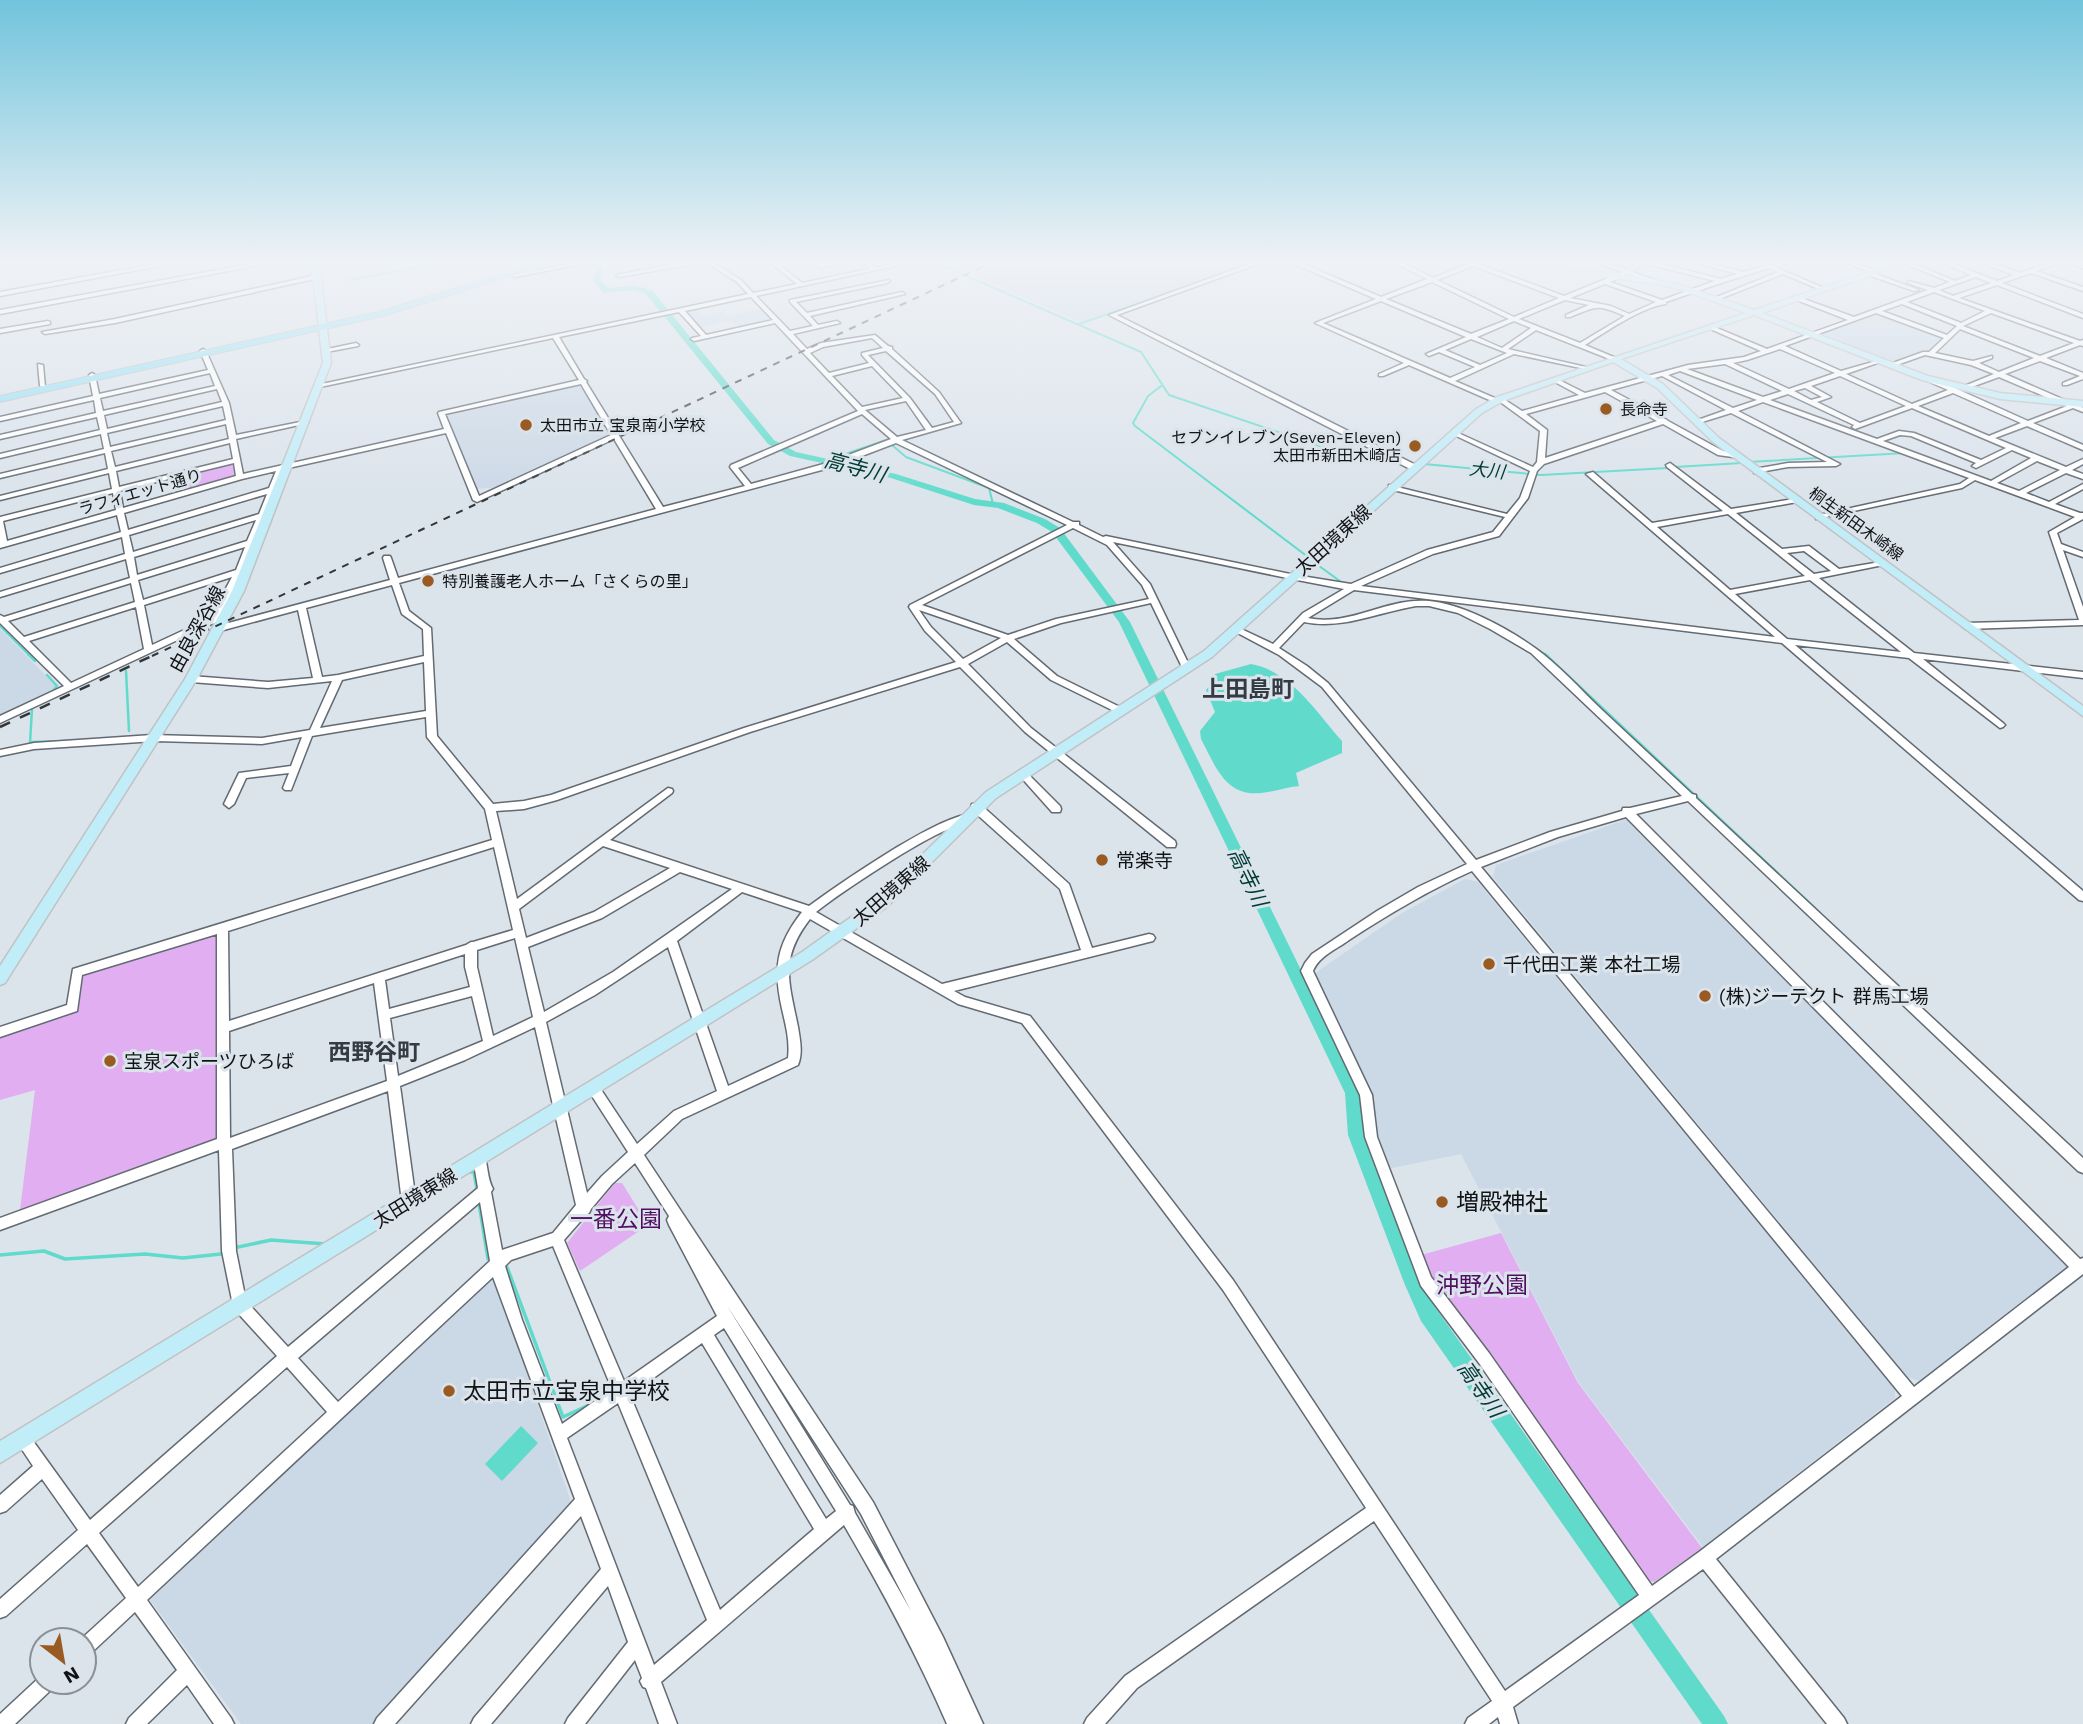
<svg xmlns="http://www.w3.org/2000/svg" width="2083" height="1724" font-family="'Work Sans','Noto Sans JP',sans-serif">
<style>
.built{fill:#cbd8e6}
.green{fill:#e1aef2}
.water{fill:#60dbcb}
.lines{fill:none;stroke-linecap:round;stroke-linejoin:round}
.stream-far2{stroke:#60dbcb;stroke-width:2}
.stream-far1{stroke:#60dbcb;stroke-width:2.5}
.stream{stroke:#60dbcb;stroke-width:3.5}
.river{fill:#60dbcb;fill-rule:evenodd}
.minor-casing{stroke:#636a71;stroke-width:3}
.major-casing{stroke:#c1c2c3;stroke-width:3}
.highway-casing{stroke:#c1c2c3;stroke-width:2}
.minor{fill:#fff;fill-rule:evenodd}
.major{fill:#c1edf9;fill-rule:evenodd}
.highway{fill:#97e1f5;fill-rule:evenodd}
.rail-far1{stroke:#323639;stroke-width:2;stroke-dasharray:7 7;stroke-linecap:butt}
.rail{stroke:#323639;stroke-width:2.5;stroke-dasharray:11 11;stroke-linecap:butt}
.poi-dot{fill:#9a5b23;stroke:#dbe3eb;stroke-width:2.5}
.labels{text-anchor:middle;dominant-baseline:central;stroke-width:6;stroke-linejoin:round;paint-order:stroke}
.far-poi-label{font-size:16px;fill:#111417;stroke:#dbe3eb;text-anchor:start}
.far-street-label{font-size:16px;fill:#111417;stroke:#dbe3eb}
.far-water-label{font-size:18px;font-style:italic;fill:#003b35;stroke:#dbe3eb}
.street-label{font-size:19px;fill:#111417;stroke:#dbe3eb}
.poi-label{font-size:19px;fill:#111417;stroke:#dbe3eb;text-anchor:start}
.water-label{font-size:21px;font-style:italic;fill:#003b35;stroke:#dbe3eb}
.quarter-label{font-size:23px;font-weight:bold;fill:#353b42;stroke:#dbe3eb}
.near-poi-label{font-size:23px;fill:#111417;stroke:#dbe3eb;text-anchor:start}
.near-park-label{font-size:23px;fill:#500d62;stroke:#dbe3eb}
</style>
<rect width="100%" height="100%" fill="#dbe3eb"/>
<g class="built">
<path d="M992,260h273l-182,63 -111,-49 9,-4 -5,-2z"/>
<path d="M696,308l7,8 21,-5 4,5 33,-7 11,12 -33,7 -7,-8 -34,8 -14,-17z"/>
<path d="M1877,311l68,27 -14,14 -38,11 -73,-30z"/>
<path d="M579,383l31,54 -107,50 -28,2 -32,-76z"/>
<path d="M0,629l56,57 -5,6 -51,24z"/>
<path d="M1628,819l5,1 436,446 -149,115 -12,-4 -415,-500 3,-12z"/>
<path d="M1465,879l13,3 417,508v8l-192,149 -124,-164 -118,-229 -74,15 -14,-38 -1,-25 -57,-126v-6l6,-5 81,-56z"/>
<path d="M486,1277h8l78,228 -199,219h-132l-91,-124 3,-9z"/>
</g>
<g class="green">
<path d="M235,462l2,15 -56,16 -3,-17z"/>
<path d="M219,933v207l-199,70 15,-120 -35,10v-66l78,-25 3,-32 3,-4z"/>
<path d="M615,1183h7l26,42 -68,46 -13,-28z"/>
<path d="M1501,1233l77,150 124,165 -48,34 -10,-3 -206,-287 -17,-37z"/>
</g>
<g class="water">
<path d="M1251,664c40,7 65,48 91,77v12l-46,20 3,13c-13,1 -25,6 -38,7 -36,4 -46,-28 -60,-54l-1,-8 15,-19 -9,-22 8,-9 1,-7z"/>
<path d="M521,1426l17,17 -36,38 -17,-17z"/>
</g>
<g class="lines">
<g class="stream-far2">
<path d="M504,260l4,7"/>
<path d="M930,260l211,92 28,43 162,55 37,10 32,3"/>
<path d="M419,268l40,-8"/>
<path d="M350,280l65,-12"/>
<path d="M1079,324l73,-25"/>
<path d="M1161,386l-13,10 -15,27 2,3 173,131"/>
<path d="M825,461l61,-21 20,17 83,31 4,16"/>
<path d="M1748,462l158,-9"/>
<path d="M1424,464l117,11 127,-7"/>
<path d="M1675,467l67,-4"/>
<path d="M1315,563l29,21"/>
<path d="M1419,598l18,4"/>
<path d="M0,626l30,30"/>
<path d="M1499,626l49,30"/>
</g>
<g class="stream-far1">
<path d="M28,654l7,7"/>
<path d="M1545,654l274,258"/>
<path d="M126,671l3,60"/>
<path d="M47,675l10,11 -5,6"/>
<path d="M31,742l40,-1"/>
<path d="M30,743l2,-34"/>
</g>
<g class="stream">
<path d="M467,1172h7l3,17"/>
<path d="M479,1203l9,56"/>
<path d="M238,1247l33,-7 55,4"/>
<path d="M343,1250l42,-26"/>
<path d="M0,1255l44,-4 21,8 80,-5 38,4 38,-4"/>
<path d="M507,1267l56,150 28,-13"/>
</g>
<path class="river" d="M584,260h9l10,6 -2,14 7,8 27,-2 17,4 122,150 22,12 100,22 79,25 29,4 41,16 15,9 70,94 229,466 7,47 56,146 13,26 289,409 4,8h-26l-281,-403 -16,-36 -57,-150 -3,-42 -226,-471 -67,-90 -15,-9 -39,-15 -24,-3 -83,-27 -101,-22 -22,-12 -122,-150 -11,-4 -32,3 -10,-13 3,-11z"/>
<g class="minor-casing">
<g id="minor">
<path d="M177,260h14l-191,36v-4z"/>
<path d="M273,260h14l-287,54v-4z"/>
<path d="M318,260h14l-20,5 -3,-2z"/>
<path d="M589,260h14l-88,17 -3,-2z"/>
<path d="M694,260h16l31,20 12,13 44,-9 -30,-24h7l28,23 67,-14 -8,-9h6l8,8 34,-8h13l-166,36 34,35 23,-5 -23,-24v-2l99,-20 1,1 -3,2 -91,19 11,11 95,-21 3,2 -95,22 8,9 19,-4 3,2 -47,11 14,15 14,-6 54,-8 13,11 4,1v2l47,43 22,31 -59,17 171,82h6v3l24,12 3,-1 189,39 56,9 76,-34 66,-18 12,-15 -116,-28v-4l118,29 13,-16 10,-27 -78,-37v-2h4l77,35 4,-5 3,-31 -41,-30 -5,1 -85,-37 -26,11h-4v-2l25,-11 -89,-40 61,-24 -91,-39h9l87,37 46,-18 -38,-19h8l36,18 35,-14 -9,-4 14,2 14,-2 -9,4 86,32 59,-24 -34,-12h9l30,10 11,-10h7l75,19 16,-5 -52,-14h11l47,12 21,-6 -13,-6c8,0 12,4 19,5 5,0 17,-5 25,-5l-20,7 51,22 -5,1 -38,-16 -66,26 -5,-1 66,-27 -9,-4 -57,18 -46,16v2c-22,2 -61,28 -81,41l31,13v2h-4l-76,-30 -28,19 82,19v2l-76,-16 -59,27 42,18 5,-1 20,13 57,-16 -26,-14v-2h4l28,14 103,-28 56,-8 17,-6 -53,-23v-2h4l55,23 81,-29 -54,-21v-2h4l56,20 74,-27 -20,-7v-2l26,7 16,-6 -47,-19v-2h4l48,20 16,-6 -36,-15h9l53,21 17,-6 -39,-15h9l36,13 37,-13h15l11,4v4l-19,-7 -28,10 47,16v4l-52,-18 -29,10 81,31v4l-86,-33 -38,13 121,43 3,-1v6l-3,-1 -34,13 37,15v6l-16,6h-4v-2l17,-7 -40,-15 -35,13 78,34v4l-10,-4 -40,15 50,22v5l-56,-24 -32,12 71,29 17,-8v5l-11,6 11,4v5l-17,-6 -40,20 23,9 34,-18v5l-28,15 25,9h3v6l-26,14 4,11 22,8v5l-20,-7 20,57v18l-117,4 -4,-3 4,-3 113,-3 -30,-88 26,-15 -100,-37 -13,8 -146,31v-4h3l141,-31 9,-6 -206,-76 -25,9 102,53 -4,2 -48,1 -34,6v-4l34,-6 39,-1 -96,-49 -32,10h-4v-2l31,-11 -64,-34 -51,14 56,30 1,1 55,30 17,3v4l-22,-3 -55,-31 -119,40 -7,7 -9,27 -29,38 -66,18 -72,32 414,51 -189,-163 7,-2 59,51 71,-12 -56,-44 -1,-2 4,-2 61,46 69,-11 1,2 -4,2 -61,11 46,36 27,-3 30,23 47,-8 1,2 -4,2 -64,13 95,75 169,19v6l-160,-19 80,64 2,2 -2,2 -3,1 -91,-70 -114,-13 288,246v10l-4,-1 -297,-257 -428,-53 -46,28c42,9 79,-21 121,-17 34,3 78,27 106,47 23,16 46,42 67,62 30,28 60,56 90,84l4,1v3l387,360v15l-5,-2 -390,-370 -52,13 444,445 3,-1v16l-367,285 128,159 3,6h-20l-124,-155 -190,138 5,17h-18l-2,-7 -9,7h-24l3,-6 24,-17 -118,-180 -237,167 -32,36h-21l3,-6 38,-42 241,-168 -143,-218 -201,-267 -64,-19 -148,-85c-31,40 -21,63 -12,108 2,13 5,26 0,38l-116,54 -38,36 229,347 70,135 40,87h-18l-2,-3 2,3h-18c-30,-69 -65,-134 -103,-199l-183,157 16,42h-18l-13,-36 -3,-1 -3,-6 2,-3 -7,-18 -50,64h-20l3,-6 60,-76 -20,-56 -117,138h-20l3,-6 127,-149 -20,-53 -186,208h-21l3,-6 198,-219 -82,-222 -346,323 84,118 3,6h-20l-27,-39 -40,39h-21l3,-6 48,-48 -42,-58 -45,42 -6,3v-17h-4l46,-42 -39,-54 -81,72 -6,2v-19l78,-69 -36,-51 -36,32 -6,2v-18l33,-29 -18,-27 3,-5 5,-3 5,3 62,86 187,-164 -42,-46 -2,-5 -11,-54 -3,-101 -219,80v-12l217,-79v-205l-135,41 -5,36 -77,26v-10l67,-22 6,-36 419,-129 -7,-31 -58,-72 -1,-20 -114,19 -21,54h-6l-2,-2 6,-15 -43,5 -12,26 -5,4 -5,-4 15,-31 52,-7 11,-29 -40,7 -107,-3 -121,8 -34,7v-6l34,-7 118,-8 110,3 48,-8 22,-49 -64,7 -77,-6 -4,-3 4,-3 77,6 45,-4 -15,-68 -78,21 -4,-3 1,-2 173,-46 -7,-22 1,-2h6l1,2 7,20 258,-69 -42,-70 -137,63 -4,-2 -27,-67 -162,36 -41,103 -27,50 -216,101v-7l64,-30 -64,-63v-8l4,2 126,-39 -4,-19 -126,38v-5l125,-38 -3,-17 -122,36v-5l121,-36 -4,-17 -117,33v-31l112,-28 -3,-16 -109,27v-4l108,-27 -3,-16 -105,25v-4l104,-25 -3,-15 -101,24v-4l100,-24 -3,-13 -97,22v-4l96,-22 -2,-13 -94,21v-4l93,-21 -4,-21 3,-2 3,2 4,19 109,-24 -8,-19 3,-2 3,2 23,52 7,32 69,-14 3,2 -72,16 7,35 201,-45 -6,-16 1,-1 140,-32 -26,-42 -233,49 -3,-2 431,-91 -11,-12 -32,-20 -86,15 -3,-2zM1643,263l72,18 -53,19 -52,-18 18,-8 30,9v-2l-26,-9zM1473,266l86,32 -45,19 -77,-37zM1976,277l15,6 -38,13 -14,-6zM1432,282l77,37 -38,15 -85,-35zM1605,284l51,18 -27,12 -18,-8 -41,-8zM1934,292l51,19 -24,12 -54,-21zM751,297l22,23 -67,15 -21,-24zM1565,300l24,5 -23,10v2h4c28,-11 26,-13 55,-1l-45,27 -61,-24zM1381,301l85,36 -40,17 3,2 10,-4 36,15 -25,11 -127,-55zM1902,304l55,22 -10,9 -65,-24zM679,312l22,24 -9,2 -1,1 3,2 81,-18 83,88 -127,54 -1,2 15,19 -82,21 -77,-125 1,-1 -3,-2 -25,-42zM1876,313l68,25 -15,14h-6l-33,12v2h4l31,-11 46,10 23,9 -32,13v2h4l33,-12 68,29 -39,15 -71,-32 -32,-13 -3,2 1,1 25,11 -36,14 -66,-30 37,-13v-2l-42,12 -56,-25zM1991,313l83,30 -34,13 -77,-30zM1514,321l17,7 -29,20 -25,-11zM1960,329l74,29 -35,14 -20,-9 13,-5v-2l-19,5 -38,-8zM872,338l11,10 -21,5v2l7,8 -40,10 -19,-20 13,-6zM1471,339l36,14 -27,12 -35,-15zM1780,349l55,24 -46,16 -56,-26 14,-3zM886,351l49,43 19,28 -22,6 -22,-30 -42,-43zM1725,364l57,27 -19,6 -76,-28zM872,366l31,32 -41,9 -30,-31zM1680,371l77,29 -24,8 -65,-33zM210,373l5,13 -112,25 -3,-13zM1840,376l66,30 -46,17 -43,-21 14,-5 -20,-11zM581,384l30,51 -132,61 -34,-82zM1805,388l17,9 -11,3 -17,-9zM217,389l5,13 -115,27 -3,-14zM1605,392l52,29 -112,37 2,-28 -21,-16zM1953,393l68,30 -32,13 -71,-30zM1788,394l66,31 -2,2 3,2 57,-21 94,40 -25,12 -67,-27 -15,-2 -22,8 -107,-39zM906,401l20,29 -29,7 -32,-27zM223,406l3,14 -116,27 -3,-14zM862,414l29,25 -64,24 -76,21 -13,-16zM226,424l3,15 -114,28 -4,-16zM1900,435l11,1 65,27 -4,3 4,2 36,-18 19,8 -40,23 -108,-40zM230,443l3,16 -114,28 -3,-16zM896,443l171,82 -157,80 -1,2 16,24 31,31 -212,66 -193,67 -27,6 -31,3 -56,-68 -6,-108 -22,-17 -10,-28 434,-116zM2037,461l23,9 -41,21 -22,-8zM234,463l2,13 -113,32 -3,-17zM276,471l-7,17 -141,42 -4,-17 118,-34zM113,493l3,17 -109,31 -4,-20zM267,494l-8,20 -126,38 -4,-17zM1728,514l77,62 -75,14 -73,-63zM256,520l-9,21 -110,34 -3,-18zM1073,528l34,17 35,40 7,14 -93,20 -48,16 -86,-30zM1113,542l179,37 52,10 -41,24 -30,31 -36,-17 -3,-1 -4,3 49,26 43,32 145,177 -49,23 -41,24 -65,43 -7,9 -4,8 59,124 5,42 56,149 58,77 160,232 -134,96 -272,-411 -203,-264 -65,-19 -11,-6 195,-49 4,-1 2,-3 -2,-3 -4,-1 -57,14 -23,-64 -89,-80h-8l-1,3 1,3 88,79 21,61 -139,34 -126,-72c27,-21 57,-40 86,-58 22,-13 44,-26 69,-33l1,-3 -5,-4c-26,7 -49,21 -73,35 -29,18 -58,37 -85,57l-199,-66 62,-47 1,-2 -1,-2 -4,-1 -151,111 -21,-88 28,-2 33,-9 193,-68 210,-65 65,65 142,115h8l1,-3 -1,-3 -144,-113 -63,-64 39,-22 44,38 67,33h6l2,-2 -2,-2 -67,-33 -43,-37 47,-16 90,-20 32,66 4,3 3,-1 1,-2 -41,-85zM245,547l-9,23 -93,30 -5,-20zM1804,551l27,20 -17,3 -27,-21zM232,577l-22,41 -58,27 -8,-40zM1810,580l91,72 -114,-13 -52,-45zM131,583l4,19 -111,35 -16,-16zM392,585l10,29 21,15 1,27 -86,19 -16,2 -16,-69zM1416,606h13l29,7 32,16 41,24 151,143 -52,12h-7l-1,3 -72,21 -74,28 -148,-177 -21,-17 -28,-18 25,-26c38,8 75,-10 112,-16zM136,607l8,42 -73,34 -42,-42zM919,610l82,28 -38,21 -32,-32zM424,662l2,49 -106,17 22,-48zM1626,817l443,450 -155,120 -433,-520 77,-30zM603,846l67,22 -76,44 -68,26 -7,-29zM494,847l19,83 -40,12h-2l-5,3 -237,76 -1,-90zM1472,871l430,525 -203,156 -47,34 -163,-233 -58,-76 -54,-140 -5,-42 -59,-124c6,-15 24,-22 36,-31 40,-26 80,-50 123,-69zM680,872l52,17 -119,83 -69,40 -16,-65 74,-29zM742,892l60,20c-26,33 -29,57 -20,97 4,17 8,32 6,49l-60,28 -51,-145zM515,938l18,79 -40,19 -16,-69v-17zM668,947l49,144 -43,20 -37,33 -39,-59 -4,-1 -4,1 -2,4 2,4 38,59 -26,24 -15,17 -41,-171 49,-27zM465,954v13l5,20 -81,22 -4,-29zM374,983l13,98 -157,57 -1,-107zM472,996l11,45 -85,35 -8,-58zM535,1027l41,178 -23,28 -51,17 -11,-58 2,-3c-6,-11 -5,-24 -9,-35l-5,-2 -5,2 -1,4 5,30 -190,159 -42,-46 -10,-50 -4,-102 156,-58 14,111 2,4 5,2 5,-2 2,-4 -16,-116 65,-26zM635,1163l34,53 -2,4 2,5 48,91 -93,65 -60,-141 22,-25 3,-2 2,-4 21,-25zM480,1202l10,59 -152,141 -40,-44zM553,1246l59,143 -50,35 -40,-104 -17,-54 6,-6zM726,1304l135,210 50,97 -56,-98 -2,-7 -3,-1zM724,1328l112,183 -10,8 -112,-184zM702,1343l112,186 -94,81 -90,-215zM287,1367l40,45 -189,175 -39,-54zM618,1403l89,217 -53,45 -87,-227z"/>
<path d="M810,260h7l5,4 16,-4h11l-28,8z"/>
<path d="M1260,260h9l-152,55 301,151v4h-6l-303,-155z"/>
<path d="M1841,260h9l28,12 -5,1 46,17 -5,1 -46,-16v-2h4z"/>
<path d="M317,275l3,2 -1,1 -204,45 -70,11 -3,-2 73,-13z"/>
<path d="M48,321l2,1v2l-50,9v-4z"/>
<path d="M356,343l3,2 -1,1 -32,6 -3,-2z"/>
<path d="M38,364l5,1 2,22 -5,-1z"/>
<path d="M1022,770l3,1 35,35 1,3 -1,3h-8l-33,-37 -2,-2z"/>
<path d="M42,1675v7h14l-3,6 -38,36h-15v-10z"/>
</g>
</g>
<g class="major-casing">
<g id="major">
<path d="M307,260h8l6,17 10,86 -87,228 -47,88 -192,304 -5,2v-19l185,-287 47,-88 91,-228 -10,-86z"/>
<path d="M1509,260h19l149,24 77,26 151,-50h11l-154,53 166,63 72,17 83,8v6l-83,-8 -78,-19 -168,-65 -133,44 42,25 56,54 364,268v10l-370,-274 -56,-54 -44,-26 -110,39 -21,12 -270,244 -216,141 -108,108 -76,54 -812,503v-22l802,-489 76,-54 108,-106 218,-141 272,-242 21,-12 249,-84 -70,-25z"/>
</g>
</g>
<g class="highway-casing">
<path id="highway" d="M549,260h14l-180,56 -383,86v-6l378,-84z"/>
</g>
<use href="#minor" class="minor"/>
<use href="#major" class="major"/>
<use href="#highway" class="highway"/>
<path class="rail-far1" d="M152,656l845,-396"/>
<path class="rail" d="M0,727l156,-73"/>
</g>
<linearGradient id="sky" x2="0" y2="1"><stop stop-color="#71c4dc"/><stop offset="0.52" stop-color="#eff2f6"/><stop offset="1" stop-color="#eff2f6" stop-opacity="0"/></linearGradient>
<rect width="2083" height="502" fill="url(#sky)"/>
<g class="poi-dot">
<circle cx="1606" cy="409" r="7"/>
<circle cx="526" cy="425" r="7"/>
<circle cx="1415" cy="446" r="7"/>
<circle cx="428" cy="581" r="7"/>
<circle cx="1102" cy="860" r="7"/>
<circle cx="1489" cy="964" r="7"/>
<circle cx="1705" cy="996" r="7"/>
<circle cx="110" cy="1061" r="7"/>
<circle cx="1442" cy="1202" r="7"/>
<circle cx="449" cy="1391" r="7"/>
</g>
<g class="labels">
<g class="far-poi-label">
<text x="1620" y="409">長命寺</text>
<text x="540" y="425">太田市立 宝泉南小学校</text>
<text x="1401" y="437" text-anchor="end">セブンイレブン(Seven-Eleven)<tspan x="1401" dy="18">太田市新田木崎店</tspan></text>
<text x="442" y="581">特別養護老人ホーム「さくらの里」</text>
</g>
<g class="far-street-label">
<text transform="translate(140 492) rotate(-16)">ラフィエット通り</text>
<text transform="translate(1856 524) rotate(36)">桐生新田木崎線</text>
</g>
<g class="far-water-label">
<text transform="translate(1487 470) rotate(6)">大川</text>
</g>
<g class="street-label">
<text transform="translate(1333 540) rotate(-42)">太田境東線</text>
<text transform="translate(197 629) rotate(-61)">由良深谷線</text>
<text transform="translate(891 891) rotate(-41)">太田境東線</text>
<text transform="translate(415 1198) rotate(-32)">太田境東線</text>
</g>
<g class="poi-label">
<text x="1116" y="860">常楽寺</text>
<text x="1503" y="964">千代田工業 本社工場</text>
<text x="1719" y="996">(株)ジーテクト 群馬工場</text>
<text x="124" y="1061">宝泉スポーツひろば</text>
</g>
<g class="water-label">
<text transform="translate(855 467) rotate(15)">高寺川</text>
<text transform="translate(1248 877) rotate(64)">高寺川</text>
<text transform="translate(1481 1389) rotate(55)">高寺川</text>
</g>
<g class="quarter-label">
<text x="1248" y="689">上田島町</text>
<text x="374" y="1052">西野谷町</text>
</g>
<g class="near-poi-label">
<text x="1456" y="1202">増殿神社</text>
<text x="463" y="1391">太田市立宝泉中学校</text>
</g>
<g class="near-park-label">
<text x="616" y="1219">一番公園</text>
<text x="1482" y="1285">沖野公園</text>
</g>
</g>
<g transform="translate(63 1661) rotate(149)"><circle r="33" fill="#dbe3eb" stroke="#8a9096" stroke-width="2"/>
<path d="M0-5L12 26L0 18L-12 26Z" fill="#9a5b23"/>
<text y="-10" font-size="19" font-weight="bold" text-anchor="middle" fill="#111417">N</text>
</g>
</svg>
